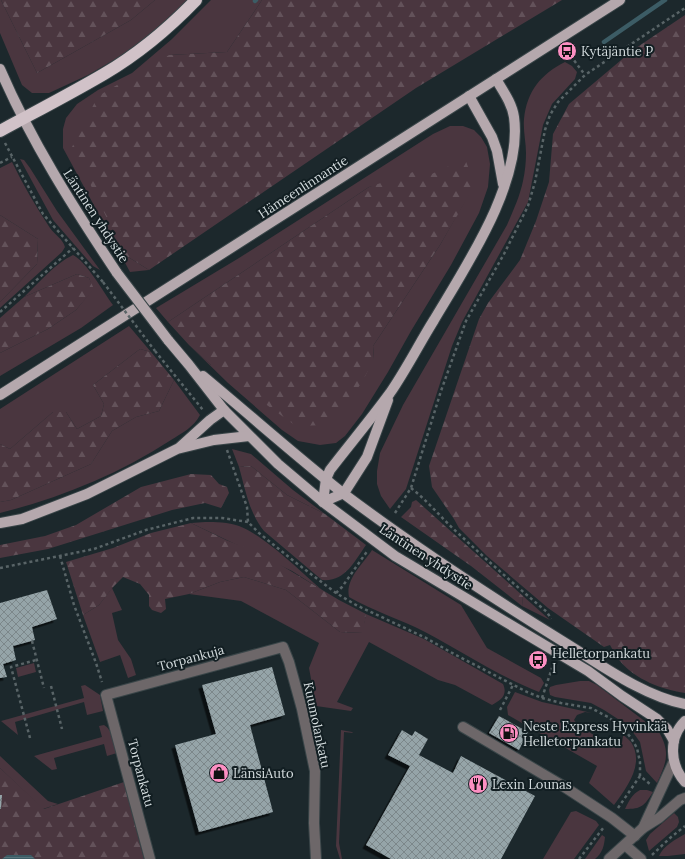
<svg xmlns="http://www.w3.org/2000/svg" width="685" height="859" font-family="Lora,serif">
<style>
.grass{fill:#4a363f}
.forest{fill:url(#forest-firs)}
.water{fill:url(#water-rules)}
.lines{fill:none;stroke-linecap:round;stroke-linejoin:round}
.stream{stroke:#3c5c65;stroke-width:4.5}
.building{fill:url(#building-cross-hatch);filter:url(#shadow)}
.minor-casing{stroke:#394548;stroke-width:12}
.major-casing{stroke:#394548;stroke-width:12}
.highway-casing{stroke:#394548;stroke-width:14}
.path{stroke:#596467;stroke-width:2.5;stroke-dasharray:3 3;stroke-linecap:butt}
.minor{stroke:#6d6769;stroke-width:10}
.major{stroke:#b5a8ad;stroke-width:10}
.highway{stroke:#d1c2c8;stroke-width:12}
.major-bridge-casing{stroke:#394548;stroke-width:12;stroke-linecap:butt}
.path-bridge{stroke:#596467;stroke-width:2.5;stroke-dasharray:3 3;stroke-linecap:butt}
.major-bridge{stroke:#b5a8ad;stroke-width:10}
.labels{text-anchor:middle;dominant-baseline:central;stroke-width:4;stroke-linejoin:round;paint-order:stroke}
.poi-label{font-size:13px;fill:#d4dcde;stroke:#121e22;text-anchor:start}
.street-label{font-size:13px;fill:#d4dcde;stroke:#121e22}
</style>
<defs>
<pattern id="forest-firs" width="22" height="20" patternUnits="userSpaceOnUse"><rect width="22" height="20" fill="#4a363f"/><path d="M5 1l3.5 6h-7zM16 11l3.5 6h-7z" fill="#63525a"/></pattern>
<pattern id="water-rules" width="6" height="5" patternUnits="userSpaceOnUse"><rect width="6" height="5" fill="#3c5c65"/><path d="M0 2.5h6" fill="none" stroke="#57737b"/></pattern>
<pattern id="building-cross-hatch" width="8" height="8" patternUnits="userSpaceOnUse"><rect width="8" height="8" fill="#95a4a8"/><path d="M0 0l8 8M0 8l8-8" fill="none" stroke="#7c878a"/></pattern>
<filter id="shadow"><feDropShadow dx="-3.5" dy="3.5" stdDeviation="0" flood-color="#0009"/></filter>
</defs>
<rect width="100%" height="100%" fill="#1c282c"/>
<g class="grass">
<path d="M0,0h1l36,73 94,-53 24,-20h33l-38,35 -31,22 -31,18 -39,18h-17l-10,-8 -22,-52z"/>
<path d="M211,0h51l-35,52 -58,3 -44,200 24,15 -19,2 -67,-124v-19l3,-11 11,-14 21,-14 34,-17 40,-34z"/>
<path d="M565,62l7,4 5,6 -2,7 -23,25 -9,21 -15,77 -66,120 -10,24 -46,143 -16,20 -9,-13 -4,-12v-13l3,-18 23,-48 104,-180c6,-14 13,-29 16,-44 2,-9 3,-19 3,-28 0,-11 -3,-22 -2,-34 3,-28 17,-45 41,-57z"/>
<path d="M450,126h13l11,4 7,7 6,10 3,17 -2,23 -9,26 -28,52 -40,66 -23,41 -26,42 -17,22 -9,7 -16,2 -22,-4 -16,-11 -54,-47 -39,-38 22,20 163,-6 -1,-13 67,-101 34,-60 -47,-9 -58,11 -201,135 -12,-14 83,-50 194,-124z"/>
<path d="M20,159l4,1 6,8 27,43 43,59 -7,-4 -40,-46z"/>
<path d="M12,162c11,23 24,45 38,66 5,7 13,11 15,19l-3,5 -62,56v-6l37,-38 1,-25 -38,-24v-47z"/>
<path d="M73,255c13,6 31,38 40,50l-32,23 -81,48v-23l48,-24 28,-19 17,-21 -4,-11 -12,-4 -53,23c15,-14 30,-33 49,-42z"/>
<path d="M129,326l22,26 -11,-3 -47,36 11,19 -3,12 -24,13 -11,-17h-13l-43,37 -10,-5v-35z"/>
<path d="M174,380l26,35c-6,12 -18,18 -29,25 -52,34 -111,58 -171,73v-11l11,-2 80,-36 21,-33 24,-14 23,-6z"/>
<path d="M232,449l19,5 42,36 32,24 -38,-19 -36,-29 -12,1z"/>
<path d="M205,522c11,0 23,0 34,4 26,10 61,45 83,64l-30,-19 -101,-48z"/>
<path d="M372,550l89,55 26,43 54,30 3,5 -5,9c-41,-16 -76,-40 -114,-60 -25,-13 -52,-21 -76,-35 -4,-18 14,-33 23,-47z"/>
<path d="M244,577l42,13 54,42 22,1 4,-19 58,25 79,45c5,11 -2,16 -11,21l-37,-20 -17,-5 -69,-38 -32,60 16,6 -2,3 -35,-5 -7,-38 10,-25 -78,-42 -52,-7 31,-12z"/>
<path d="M112,588l10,22 -10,3 6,27 13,19 5,16 -8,3 -8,-23 -20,7 -17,-47 16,-10z"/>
<path d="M523,596l27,24 -28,-14z"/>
<path d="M34,663l2,9 -18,5 -2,-9z"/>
<path d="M580,681h9l8,4 62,47c12,21 7,31 -2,51l-11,-12 -6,-29 -8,-11 -11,-10 -17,-11 -13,-7 -36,-6 -5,-2 -1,-5 1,-3 6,-2z"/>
<path d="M85,685l15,10 3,16 -16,4 -3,-13 -69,20 3,13 -17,-14 83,-23 -3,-12z"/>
<path d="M515,692l27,10 50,11 -7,-1 -8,3 -3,5 4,5 33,21h5l6,-3 1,-7 -6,-7c4,4 10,9 14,13 14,22 -4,45 -17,63l-25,-22 8,-17 -89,-51 -1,-8z"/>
<path d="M104,725c9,5 10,19 13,28l-10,3 -3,-12 -50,14 3,11 -5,1 -18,-14 68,-19 -3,-11z"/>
<path d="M341,730l11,2 1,1 -9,-1 -5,111 3,16h-2l-4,-13z"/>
<path d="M0,756l48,45 10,3 -15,5 -43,-41z"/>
<path d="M640,790h7l6,2c-9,14 -11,17 -28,17 4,-8 7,-15 15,-19z"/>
<path d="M576,811l20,10 3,4 -25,34h-31l28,-47z"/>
<path d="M674,813l4,4 1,5 -2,5 -28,24 -3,-11 4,-6z"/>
<path d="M685,834v20l-17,2h-9c4,-10 17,-17 26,-22z"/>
<path d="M602,835l3,2c-1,9 -2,15 -10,22h-10z"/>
</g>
<g class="forest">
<path d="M1,0h154l-24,20 -94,53z"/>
<path d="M262,0h300l-146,88 -267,182 -24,-15 -53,-108 26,-51 71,-41 58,-3z"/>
<path d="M685,15v678c-24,-4 -49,-13 -65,-32 -4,-4 -7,-11 -10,-16l-6,2 -56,-39 -61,-52 -28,-28 -5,-9 -22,-32 -3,-21 50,-147 9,-16 32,-43 16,-39 13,-39 4,-48 16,-30 64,-54z"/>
<path d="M465,159l10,26 -35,60 -67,101 1,13 -13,25 -34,41 -31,1 -85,-61 -22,-20 -21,-23 201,-135 47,-16 11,5z"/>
<path d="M0,215l38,24 -1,25 -37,38z"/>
<path d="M77,274l12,4 5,11 -18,21 -28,19 -48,24v-35l24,-21z"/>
<path d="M140,349l11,3 23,28 -15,31 -23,6 -24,14 -21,33 -80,36 -11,2v-58l10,5 43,-37h13l11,17 24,-13 3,-12 -11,-19z"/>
<path d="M251,466l36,29 38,19 41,31c-12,17 -21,37 -44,35l-58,-49c-15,-18 -19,-43 -25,-64z"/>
<path d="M191,474l20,1 8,9 8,3 2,6 -8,15 -16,-5 -33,7 -124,39 -48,9v-13l45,-9 31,-11 65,-38z"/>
<path d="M416,500l107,96 -1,10 -51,-40 -70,-49 10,-10 1,-5z"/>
<path d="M191,523l35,17 38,15 75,45 27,14 -3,19 -23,-1 -54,-42 -42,-13 -24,5 -31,12 -24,5 1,10 -5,4 -9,-3 -3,-4v-11l-9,-11 -17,-7 -9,9 -15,19 -16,10 -17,-53 47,-14 38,-15z"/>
<path d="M0,768l44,41 80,-27 20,77h-144z"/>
</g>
<path class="water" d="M7,855h24l4,4h-33z"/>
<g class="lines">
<g class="stream">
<path d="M255,1l1,-1"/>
<path d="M604,42l61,-42"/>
</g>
</g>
<g class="building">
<path d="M47,590l10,29 -25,8 3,13 -22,6 3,14 -13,4 4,13 -7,1v-75z"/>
<path d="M272,667l13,48 -35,10 23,87 -74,20 -24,-87 41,-11 -14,-49z"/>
<path d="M499,716l29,16 -9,18 -30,-17z"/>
<path d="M402,730l10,6 3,-5 13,8 -9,16 34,18 8,-17 74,40 -34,63h-110l-25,-14 44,-79 -22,-11z"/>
<path d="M0,795h2l-1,14h-1z"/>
</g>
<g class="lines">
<g class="minor-casing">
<g id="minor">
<path d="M463,727l100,59 49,32 23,18"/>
<path d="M643,828l31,-67"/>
<path d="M625,845l16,14"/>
<path d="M150,859l-44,-164 177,-48 6,15 13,47 13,62 -1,52 2,36"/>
<path d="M609,859l34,-31 16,-10 21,-18 5,-2"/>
</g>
</g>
<g class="major-casing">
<g id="major">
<path d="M0,69c31,72 73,138 117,204"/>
<path d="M469,96l23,41 5,14 6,33"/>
<path d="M168,340l21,25 35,45 54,54 45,38 72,54 193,115 34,25 35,23 10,10 7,12"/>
<path d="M203,376c47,39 93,80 141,118 72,54 147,103 223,150 34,21 78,53 118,60"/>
<path d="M0,395l620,-395"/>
<path d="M179,448l31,-28 14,-10"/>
<path d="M323,502l3,-23 4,-9c20,-26 41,-51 60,-77 16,-23 29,-49 44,-73 32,-54 89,-138 80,-203 -2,-14 -11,-26 -18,-38"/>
<path d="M323,502l21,-9 23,-36 21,-57"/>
<path d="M0,523l22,-4 65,-25 90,-45 37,-9 35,-4"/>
<path d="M685,721c-17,17 -15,44 0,61"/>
</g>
</g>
<g class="highway-casing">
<path id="highway" d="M0,131c35,-19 70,-37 104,-57 34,-20 65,-46 92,-74"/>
</g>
<g class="path">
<path d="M567,51l18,24"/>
<path d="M5,143l38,71 60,68"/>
<path d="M0,163l12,-6"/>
<path d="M0,312l73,-64"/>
<path d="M155,351l48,59"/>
<path d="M227,450l20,57 1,15 11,11 36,29 41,31 20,12 70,33 28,16 73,38 15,6 19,5 30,5 17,9 16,12 7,9 6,10 3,14v14l10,8"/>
<path d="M411,488c18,14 32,32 49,47 28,26 57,52 87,77l4,7"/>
<path d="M395,513l16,-25 30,-97 25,-70 38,-67 24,-48 7,-24 10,-52 5,-15 8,-13 27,-27 100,-67"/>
<path d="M60,556l14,49 22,58 6,19"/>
<path d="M0,568l94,-19 52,-19 47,-12h29l26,4"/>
<path d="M336,593l6,-6 26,-37"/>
<path d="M32,641l12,47"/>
<path d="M51,686l11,43"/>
<path d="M542,698l10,-30"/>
<path d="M500,710l13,-25"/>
<path d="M30,738l-19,-71 25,-7"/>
<path d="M618,808l22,-32"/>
<path d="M652,855l18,-17 15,-12"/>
<path d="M579,859l25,-32"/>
</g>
<use href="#minor" class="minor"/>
<use href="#major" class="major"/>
<use href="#highway" class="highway"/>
<g class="major-bridge-casing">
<path id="major-bridge" d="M117,273l51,67"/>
</g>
<path class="path-bridge" d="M103,282l52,69"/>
<use href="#major-bridge" class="major-bridge"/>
</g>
<defs>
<g id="bus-disc" transform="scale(1)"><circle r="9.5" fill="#fc8fc2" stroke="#121e22"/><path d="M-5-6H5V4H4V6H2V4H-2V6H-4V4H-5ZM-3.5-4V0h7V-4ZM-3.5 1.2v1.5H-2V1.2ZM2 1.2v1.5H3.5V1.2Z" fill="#111"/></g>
<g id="fuel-disc" transform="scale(1)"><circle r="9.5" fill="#fc8fc2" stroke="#121e22"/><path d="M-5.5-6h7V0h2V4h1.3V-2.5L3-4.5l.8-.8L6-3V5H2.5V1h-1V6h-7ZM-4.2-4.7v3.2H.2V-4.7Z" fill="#111"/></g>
<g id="shop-disc" transform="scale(1)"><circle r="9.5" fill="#fc8fc2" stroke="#121e22"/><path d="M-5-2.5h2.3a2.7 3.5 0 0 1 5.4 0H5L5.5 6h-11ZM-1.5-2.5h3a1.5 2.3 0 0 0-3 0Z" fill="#111"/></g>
<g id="restaurant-disc" transform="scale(1)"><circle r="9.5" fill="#fc8fc2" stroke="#121e22"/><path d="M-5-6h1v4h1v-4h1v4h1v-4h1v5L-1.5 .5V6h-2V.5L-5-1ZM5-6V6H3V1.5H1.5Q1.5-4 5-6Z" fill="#111"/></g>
</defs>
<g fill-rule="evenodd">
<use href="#bus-disc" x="567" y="51"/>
<use href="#bus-disc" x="538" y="660"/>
<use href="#fuel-disc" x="509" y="733"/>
<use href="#shop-disc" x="219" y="773"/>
<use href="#restaurant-disc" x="478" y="784"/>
</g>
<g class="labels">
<g class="poi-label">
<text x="581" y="51">Kytäjäntie P</text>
<text x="552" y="653">Helletorpankatu<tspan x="552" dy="15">I</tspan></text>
<text x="523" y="726">Neste Express Hyvinkää<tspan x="523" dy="15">Helletorpankatu</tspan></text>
<text x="233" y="773">LänsiAuto</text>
<text x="492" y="784">Lexin Lounas</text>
</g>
<g class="street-label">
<text transform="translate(303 187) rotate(-33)">Hämeenlinnantie</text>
<text transform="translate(96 216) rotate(57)">Läntinen yhdystie</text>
<text transform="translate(426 557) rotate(33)">Läntinen yhdystie</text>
<text transform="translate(191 658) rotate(-15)">Torpankuja</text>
<text transform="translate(317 725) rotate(78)">Kuumolankatu</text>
<text transform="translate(141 773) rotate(75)">Torpankatu</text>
</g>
</g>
</svg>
